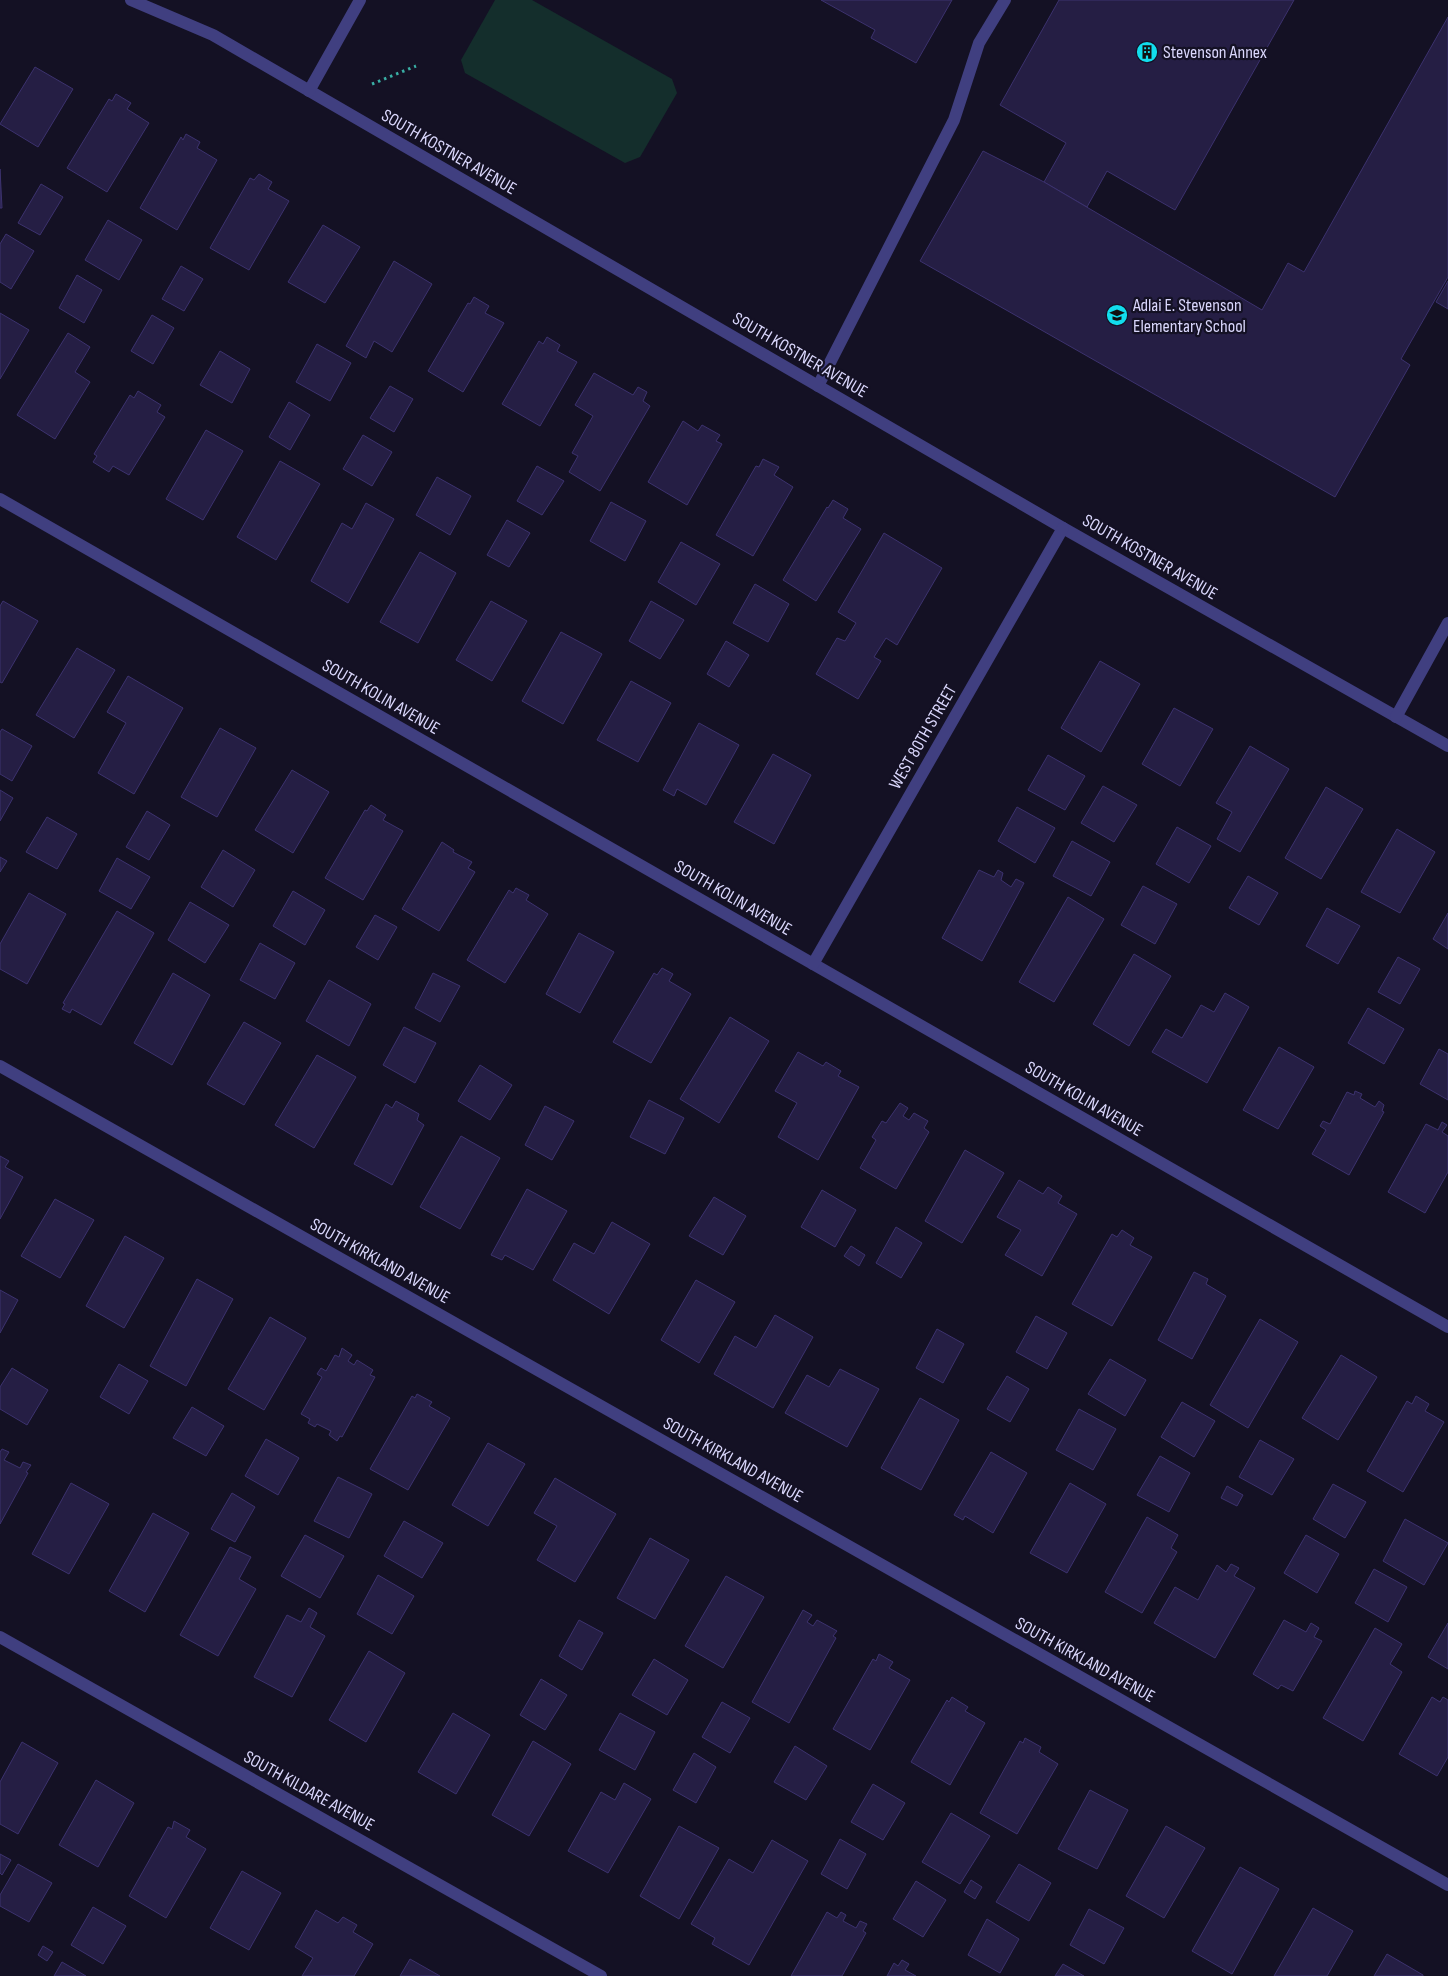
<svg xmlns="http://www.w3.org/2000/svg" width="1448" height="1976" font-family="'Sofia Sans Condensed',sans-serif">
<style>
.green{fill:#142e2c}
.building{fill:#251e44;stroke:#3c326e}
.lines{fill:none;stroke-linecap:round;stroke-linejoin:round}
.path{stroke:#39aea4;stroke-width:3;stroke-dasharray:2.5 4;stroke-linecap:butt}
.lane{stroke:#403f80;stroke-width:12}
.street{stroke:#403f80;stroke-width:12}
.labels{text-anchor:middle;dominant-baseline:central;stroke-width:4.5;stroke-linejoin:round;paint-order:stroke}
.poi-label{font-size:18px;fill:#dad7fc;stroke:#141124;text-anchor:start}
.street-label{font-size:18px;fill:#dad7fc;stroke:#141124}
</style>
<rect width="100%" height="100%" fill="#141124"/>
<path class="green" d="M495,0h37l140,79 5,14 -37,64 -15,6 -160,-90 -4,-13z"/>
<g class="building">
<path d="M821,0h131l-36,63 -45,-25 4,-8z"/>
<path d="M1059,0h235l-119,210 -68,-39 -20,36 -43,-25 22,-39 -66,-38z"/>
<path d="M1448,17v260l-47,82 9,6 -75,132 -415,-236 63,-110 61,31 218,128 26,-47 16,9z"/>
<path d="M35,67l38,22 -35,58 -38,-23z"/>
<path d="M116,94l15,9 -4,6 22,14 -42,69 -40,-24 42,-69 3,2z"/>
<path d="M186,134l14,8 -3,6 20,12 -40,70 -37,-22 41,-71 2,3z"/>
<path d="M0,169l2,39h-2z"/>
<path d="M259,174l13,8 -4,7 21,12 -40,69 -39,-22 40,-70 4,2z"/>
<path d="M41,184l22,13 -23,38 -22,-12z"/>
<path d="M108,220l34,20 -23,40 -34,-20z"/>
<path d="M323,225l37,22 -35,56 -37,-21z"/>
<path d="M6,234l28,17 -23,38 -11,-7v-38z"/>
<path d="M394,261l38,23 -40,68 -18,-11 -8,17 -20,-12z"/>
<path d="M181,266l22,13 -19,32 -22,-12z"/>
<path d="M77,275l25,15 -18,33 -25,-15z"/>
<path d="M1448,281v28l-12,-7z"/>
<path d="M474,297l15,9 -4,7 19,10 -41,69 -35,-21 40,-68 2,1z"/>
<path d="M0,313l29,17 -29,49z"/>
<path d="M152,315l22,13 -21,36 -22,-13z"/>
<path d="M68,333l22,14 -15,25 15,10 -35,57 -38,-24z"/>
<path d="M547,337l13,8 -3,6 20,11 -37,64 -38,-22 37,-63 4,3z"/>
<path d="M317,344l34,19 -21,38 -34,-19z"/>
<path d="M220,351l30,18 -18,34 -32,-18z"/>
<path d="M594,373l39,22 5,-8 9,5 -4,9 7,5 -50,85 -31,-19 9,-16 -6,-3 21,-37 -18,-11z"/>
<path d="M390,386l23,13 -19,33 -24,-14z"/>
<path d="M138,391l23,14 -4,7 8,5 -36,58 -16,-9 -4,6 -16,-10 4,-6 -3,-2 36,-59 4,3z"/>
<path d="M289,402l21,13 -20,35 -21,-13z"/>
<path d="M683,421l15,10 4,-6 18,10 -4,6 6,3 -35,61 -39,-23z"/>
<path d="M206,430l37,21 -40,69 -37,-21z"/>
<path d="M363,435l29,17 -20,34 -29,-17z"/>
<path d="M763,459l16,8 -5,8 19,12 -40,69 -37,-21 40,-69 3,1z"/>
<path d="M280,461l40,23 -44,76 -39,-23z"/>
<path d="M537,466l27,15 -22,34 -25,-14z"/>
<path d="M437,477l34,19 -21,39 -34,-20z"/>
<path d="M833,500l15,9 -5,9 18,11 -45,72 -33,-21 44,-73 1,1z"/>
<path d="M611,502l35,19 -21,40 -35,-20z"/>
<path d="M366,503l28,16 -46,84 -37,-22 31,-58 10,6z"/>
<path d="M507,520l23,13 -21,34 -22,-12z"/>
<path d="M884,533l58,35 -45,77 -11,-7 -12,19 7,4 -23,38 -42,-25 21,-36 8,3 11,-18 -18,-11z"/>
<path d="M681,542l39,22 -24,41 -38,-23z"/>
<path d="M420,552l36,21 -38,70 -38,-21z"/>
<path d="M755,584l34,20 -21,38 -35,-19z"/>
<path d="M3,601l35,20 -36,62 -2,-1v-76z"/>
<path d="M491,601l36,20 -35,60 -36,-21z"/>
<path d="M651,601l33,19 -24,39 -31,-18z"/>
<path d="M561,632l41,22 -39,70 -41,-23z"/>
<path d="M726,641l23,14 -20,32 -22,-13z"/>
<path d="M77,648l38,22 -41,68 -38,-23z"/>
<path d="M1100,661l40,23 -39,68 -40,-24z"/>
<path d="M128,676l55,32 -49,86 -36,-21 28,-50 -19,-11z"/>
<path d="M631,681l40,22 -33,59 -41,-22z"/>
<path d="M1174,708l39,21 -33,57 -38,-22z"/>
<path d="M699,723l40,22 -33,60 -29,-16 -3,7 -11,-6z"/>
<path d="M220,728l36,20 -39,69 -36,-20z"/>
<path d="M2,729l30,17 -20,35 -12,-7v-42z"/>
<path d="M1250,746l39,23 -49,83 -23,-13 15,-27 -16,-9z"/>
<path d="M773,754l38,21 -37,69 -40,-22z"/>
<path d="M1048,755l37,21 -20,34 -37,-20z"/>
<path d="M292,770l37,22 -36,61 -38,-23z"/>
<path d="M1103,786l34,19 -23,37 -33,-19z"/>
<path d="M1326,787l37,22 -42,70 -36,-21z"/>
<path d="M0,790l13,8 -13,23z"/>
<path d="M371,805l15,10 -3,5 20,11 -40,69 -38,-22 40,-68 2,1z"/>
<path d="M1017,807l38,21 -20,35 -37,-22z"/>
<path d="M147,811l23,14 -21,35 -23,-13z"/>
<path d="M47,817l30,17 -20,35 -31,-17z"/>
<path d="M1177,827l34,19 -22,37 -33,-19z"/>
<path d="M1397,829l38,23 -35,61 -39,-21z"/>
<path d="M1072,841l38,21 -19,34 -38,-20z"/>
<path d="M442,842l12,8 -1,2 19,10 -4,6 7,4 -36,59 -37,-22z"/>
<path d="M223,850l32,20 -22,37 -32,-20z"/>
<path d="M0,857l7,4 -7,11z"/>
<path d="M117,858l33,19 -19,32 -32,-18z"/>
<path d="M979,870l15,7 4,-7 5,3 -2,7 10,7 5,-8 8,4 -42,78 -40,-23z"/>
<path d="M1248,876l30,17 -19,32 -30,-17z"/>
<path d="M1143,886l34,18 -22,40 -34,-19z"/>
<path d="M516,888l13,7 -3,5 22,14 -43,69 -38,-23 42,-70 4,3z"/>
<path d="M293,891l32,19 -20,35 -32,-19z"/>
<path d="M29,893l37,21 -39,70 -27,-15v-25z"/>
<path d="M1068,897l36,22 -50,83 -35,-20z"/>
<path d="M190,902l39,23 -24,38 -37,-23z"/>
<path d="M1327,908l33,18 -22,38 -32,-18z"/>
<path d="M117,911l37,22 -53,92 -29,-16 -2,4 -8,-4 3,-5 -2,-1z"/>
<path d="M1448,913v36l-15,-10z"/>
<path d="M375,915l22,12 -19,33 -22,-13z"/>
<path d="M579,933l35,19 -34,61 -34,-19z"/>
<path d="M260,943l35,20 -20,36 -35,-19z"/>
<path d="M1134,954l37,22 -42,70 -36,-22z"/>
<path d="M1398,957l22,12 -20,35 -22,-12z"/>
<path d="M662,968l11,6 -4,7 22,13 -40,69 -38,-21 41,-69 3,2z"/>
<path d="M173,973l37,22 -38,70 -38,-22z"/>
<path d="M433,973l27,13 -20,36 -25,-14z"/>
<path d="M329,980l42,24 -22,42 -43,-25z"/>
<path d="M1225,993l24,14 -42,76 -55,-31 14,-23 16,9 19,-33 13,7z"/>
<path d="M1368,1008l36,21 -20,35 -36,-21z"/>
<path d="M730,1017l39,24 -50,82 -39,-24z"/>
<path d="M244,1022l37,21 -37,62 -37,-21z"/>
<path d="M404,1027l32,16 -21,40 -32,-18z"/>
<path d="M1279,1047l35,20 -36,62 -35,-19z"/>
<path d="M1439,1049l9,5v46l-28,-16z"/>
<path d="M798,1052l25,14 3,-4 15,9 -3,5 21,11 -41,73 -40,-23 19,-34 -22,-12z"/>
<path d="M317,1055l39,22 -42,71 -39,-23z"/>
<path d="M480,1065l32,20 -22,35 -32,-19z"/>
<path d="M1355,1091l7,3 -2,4 15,9 4,-6 5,4 -2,6 2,1 -35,63 -37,-21 14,-24 -6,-4 3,-5 7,3 17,-32 7,3z"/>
<path d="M649,1100l35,18 -19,36 -35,-17z"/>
<path d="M396,1101l23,13 -2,6 7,5 -32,60 -38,-21 32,-60 6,4z"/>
<path d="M900,1103l8,5 -5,8 6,4 5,-7 14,8 -4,7 5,4 -33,57 -36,-21 16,-28 -4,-3 10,-16 4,2z"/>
<path d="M545,1106l29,15 -22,39 -27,-15z"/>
<path d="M1442,1122l5,3 -5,7 6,4v36l-23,41 -37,-21 38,-68 12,6z"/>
<path d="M461,1136l39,22 -40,71 -40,-22z"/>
<path d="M965,1150l39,23 -42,70 -37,-22z"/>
<path d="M0,1156l9,5 -4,6 18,10 -23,42z"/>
<path d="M1019,1180l24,14 5,-7 14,9 -4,7 19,11 -35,62 -37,-21 16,-25 -24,-13z"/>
<path d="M527,1189l40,22 -34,59 -28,-15 -3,5 -11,-5z"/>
<path d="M822,1190l34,20 -21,37 -34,-20z"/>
<path d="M714,1197l32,19 -23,39 -34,-19z"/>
<path d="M55,1199l39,21 -34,58 -39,-22z"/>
<path d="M612,1222l38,22 -41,70 -56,-34 21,-37 20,11z"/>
<path d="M896,1227l26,16 -21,35 -25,-15z"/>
<path d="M1122,1230l12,8 -4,7 22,12 -40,69 -40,-22 40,-70 5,3z"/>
<path d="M125,1236l39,22 -40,70 -38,-22z"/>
<path d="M851,1246l14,9 -6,11 -15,-10z"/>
<path d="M1194,1272l14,7 -2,5 20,12 -34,63 -34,-19z"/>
<path d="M197,1279l36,20 -47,87 -36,-20z"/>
<path d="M696,1280l39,22 -36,61 -38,-23z"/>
<path d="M0,1290l18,10 -18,33z"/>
<path d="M775,1315l38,22 -40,71 -59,-34 21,-38 21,12z"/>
<path d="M1036,1316l31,17 -20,36 -31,-17z"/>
<path d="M270,1317l36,21 -42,72 -36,-21z"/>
<path d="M1260,1319l38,23 -50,86 -38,-23z"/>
<path d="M937,1329l27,15 -21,39 -27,-15z"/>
<path d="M342,1348l10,7 -4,6 6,4 3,-5 16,10 -3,5 5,2 -33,60 -2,-1 -3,5 -8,-6 2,-4 -14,-7 -2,3 -7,-4 2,-4 -9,-5 21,-37 -5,-3 4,-6 5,3 9,-16 4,2z"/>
<path d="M1341,1355l36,22 -39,63 -36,-22z"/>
<path d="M1110,1359l36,21 -21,36 -37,-22z"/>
<path d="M119,1364l29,17 -19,33 -29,-17z"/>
<path d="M12,1368l36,22 -21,35 -27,-16v-22z"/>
<path d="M840,1369l39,20 -32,58 -62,-34 22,-38 22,12z"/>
<path d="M1007,1376l22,13 -19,33 -23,-13z"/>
<path d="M417,1394l15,8 -3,4 21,12 -42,72 -38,-21 42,-73 3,2z"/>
<path d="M1416,1396l13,8 -4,7 19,11 -41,70 -36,-21 40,-70 5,3z"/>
<path d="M920,1398l39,22 -38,70 -40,-22z"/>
<path d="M1182,1402l33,19 -21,36 -33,-20z"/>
<path d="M192,1407l32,19 -18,30 -33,-18z"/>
<path d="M1079,1409l37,20 -23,41 -37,-20z"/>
<path d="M266,1439l33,19 -21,37 -33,-19z"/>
<path d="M1260,1440l34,19 -22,36 -33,-18z"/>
<path d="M488,1443l37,21 -37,62 -36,-21z"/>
<path d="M2,1449l7,3 -5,8 16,8 3,-6 8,3 -5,7 2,1 -28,51v-72z"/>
<path d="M991,1452l36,21 -34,60 -28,-17 -2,4 -9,-5z"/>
<path d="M1160,1456l30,17 -21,39 -32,-17z"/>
<path d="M338,1477l34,17 -23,44 -35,-17z"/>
<path d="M555,1478l61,36 -41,68 -38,-22 20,-34 -23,-13z"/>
<path d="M71,1483l38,21 -40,70 -37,-20z"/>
<path d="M1070,1483l36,21 -39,69 -37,-20z"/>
<path d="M1333,1484l33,18 -21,36 -32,-19z"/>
<path d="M1227,1486l16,9 -6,11 -16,-8z"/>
<path d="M232,1493l23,14 -20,35 -24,-13z"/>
<path d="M153,1513l36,20 -44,79 -36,-21z"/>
<path d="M1147,1517l31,18 -7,13 6,4 -35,61 -37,-21z"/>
<path d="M1405,1519l43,24 -24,42 -41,-24z"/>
<path d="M404,1521l39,22 -21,35 -38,-22z"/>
<path d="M305,1535l39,21 -24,42 -39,-22z"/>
<path d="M1306,1535l33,19 -22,39 -33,-20z"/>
<path d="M650,1538l39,22 -34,59 -38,-21z"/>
<path d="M230,1547l21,10 -12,22 17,10 -38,67 -38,-21z"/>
<path d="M1231,1564l8,4 -5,8 21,12 -40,70 -61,-35 21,-36 23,13 19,-35 9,7z"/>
<path d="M1374,1569l33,18 -19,35 -33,-19z"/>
<path d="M378,1575l36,21 -22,38 -35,-20z"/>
<path d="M726,1576l38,21 -41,71 -38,-22z"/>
<path d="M309,1608l8,5 -7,14 15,9 -33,61 -38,-20 33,-62 14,7z"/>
<path d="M803,1610l9,5 -5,7 6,4 4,-6 20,11 -4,5 3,2 -47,85 -37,-21z"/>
<path d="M579,1620l24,13 -21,37 -23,-14z"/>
<path d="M1284,1620l22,12 5,-9 8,5 -5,9 8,4 -29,50 -12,-6 -3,4 -25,-15z"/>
<path d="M1448,1623v46l-20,-12z"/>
<path d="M1375,1628l27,16 -12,20 12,8 -39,69 -40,-23z"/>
<path d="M369,1651l36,22 -39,69 -37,-22z"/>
<path d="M879,1654l14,8 -4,6 21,12 -40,70 -37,-21 40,-70 3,2z"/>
<path d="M654,1659l34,21 -21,35 -35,-20z"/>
<path d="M541,1679l26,16 -22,35 -25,-15z"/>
<path d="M952,1697l16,10 -3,4 20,12 -35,62 -39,-23 36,-62 2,2z"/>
<path d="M1432,1697l8,5 3,-5 5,3v57l-11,19 -38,-22z"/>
<path d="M722,1702l28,16 -20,35 -28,-16z"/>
<path d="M453,1713l37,22 -34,59 -38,-22z"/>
<path d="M620,1713l35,19 -20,38 -36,-20z"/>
<path d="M1025,1738l16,9 -2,5 19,12 -41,70 -37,-21 40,-72 3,2z"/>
<path d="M533,1741l38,23 -42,72 -37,-21z"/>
<path d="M22,1742l36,21 -40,71 -18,-10v-42z"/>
<path d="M795,1746l32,20 -21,34 -32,-18z"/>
<path d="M694,1753l22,14 -20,36 -23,-13z"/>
<path d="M96,1780l38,23 -36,64 -39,-22z"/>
<path d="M624,1783l27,16 -43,74 -40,-22 33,-59 14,8z"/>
<path d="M873,1784l32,19 -22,37 -32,-18z"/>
<path d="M1090,1790l38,20 -31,59 -39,-20z"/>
<path d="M951,1813l39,23 -30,48 -38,-22z"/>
<path d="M174,1821l16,9 -4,7 20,12 -40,69 -37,-22 39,-69 4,2z"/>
<path d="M679,1826l40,22 -40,71 -39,-23z"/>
<path d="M1166,1826l39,22 -41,70 -38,-22z"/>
<path d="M840,1839l26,15 -19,35 -26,-15z"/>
<path d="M772,1840l36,21 -59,104 -37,-21 3,-6 -24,-14 38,-65 24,14z"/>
<path d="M0,1854l11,6 -9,15 -2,-2z"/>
<path d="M18,1864l34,19 -23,39 -29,-16v-11z"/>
<path d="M1019,1864l32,19 -22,38 -33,-19z"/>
<path d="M1240,1867l39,22 -47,85 -40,-23z"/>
<path d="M242,1871l39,22 -32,57 -39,-22z"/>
<path d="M971,1880l11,7 -7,12 -11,-7z"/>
<path d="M916,1881l30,19 -23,37 -30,-18z"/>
<path d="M93,1907l33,19 -23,38 -32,-19z"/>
<path d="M1313,1908l40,23 -26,45h-53z"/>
<path d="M1089,1909l35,19 -20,36 -34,-19z"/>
<path d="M316,1910l22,13 5,-6 14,8 -4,7 20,12 -19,32h-52l11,-18 -18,-11z"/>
<path d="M827,1912l10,6 4,-6 5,3 -3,6 13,7 4,-7 7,3 -4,7 3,2 -24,43h-51z"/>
<path d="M987,1919l32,20 -19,34 -32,-18z"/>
<path d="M43,1946l10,6 -6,9 -9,-6z"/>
<path d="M1387,1954l36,21v1h-49z"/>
<path d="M410,1959l30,17h-40z"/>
<path d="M902,1960l7,4 -4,6 11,6h-29l7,-13 4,3z"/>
<path d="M62,1962l24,14h-32z"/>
<path d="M1063,1964l21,12h-29z"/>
</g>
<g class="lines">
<path class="path" d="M372,84l44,-18"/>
<path class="lane" d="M818,386l136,-266 25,-77 26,-43"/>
<g class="street">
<path d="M131,0l82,35 850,493 385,218"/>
<path d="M309,91l51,-91"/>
<path d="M0,499l1448,828"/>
<path d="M1396,717l52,-94"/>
<path d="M813,964l250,-436"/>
<path d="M0,1066l1448,819"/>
<path d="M0,1637l601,339"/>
</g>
</g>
<defs>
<g id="building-disc" transform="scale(1.125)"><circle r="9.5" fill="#12dded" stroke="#141124"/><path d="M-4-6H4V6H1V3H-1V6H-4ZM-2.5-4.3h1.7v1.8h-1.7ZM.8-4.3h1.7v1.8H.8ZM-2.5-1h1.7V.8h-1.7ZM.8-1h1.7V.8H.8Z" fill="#111"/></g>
<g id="school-disc" transform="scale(1.125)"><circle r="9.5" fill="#12dded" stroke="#141124"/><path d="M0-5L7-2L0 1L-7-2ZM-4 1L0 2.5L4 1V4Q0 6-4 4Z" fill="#111"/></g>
</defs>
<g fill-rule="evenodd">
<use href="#building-disc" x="1147" y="52"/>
<use href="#school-disc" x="1117" y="315"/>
</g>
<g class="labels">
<g class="poi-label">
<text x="1163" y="52">Stevenson Annex</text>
<text x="1133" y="305">Adlai E. Stevenson<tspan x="1133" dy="21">Elementary School</tspan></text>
</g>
<g class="street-label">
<text transform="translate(449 152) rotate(30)">SOUTH KOSTNER AVENUE</text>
<text transform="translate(800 355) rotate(30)">SOUTH KOSTNER AVENUE</text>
<text transform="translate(1150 557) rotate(30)">SOUTH KOSTNER AVENUE</text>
<text transform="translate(381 697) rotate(30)">SOUTH KOLIN AVENUE</text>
<text transform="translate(923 737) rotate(-60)">WEST 80TH STREET</text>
<text transform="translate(733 898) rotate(30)">SOUTH KOLIN AVENUE</text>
<text transform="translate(1084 1099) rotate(30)">SOUTH KOLIN AVENUE</text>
<text transform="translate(380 1261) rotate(29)">SOUTH KIRKLAND AVENUE</text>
<text transform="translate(733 1460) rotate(29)">SOUTH KIRKLAND AVENUE</text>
<text transform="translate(1085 1660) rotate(29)">SOUTH KIRKLAND AVENUE</text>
<text transform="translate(309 1791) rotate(29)">SOUTH KILDARE AVENUE</text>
</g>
</g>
</svg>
